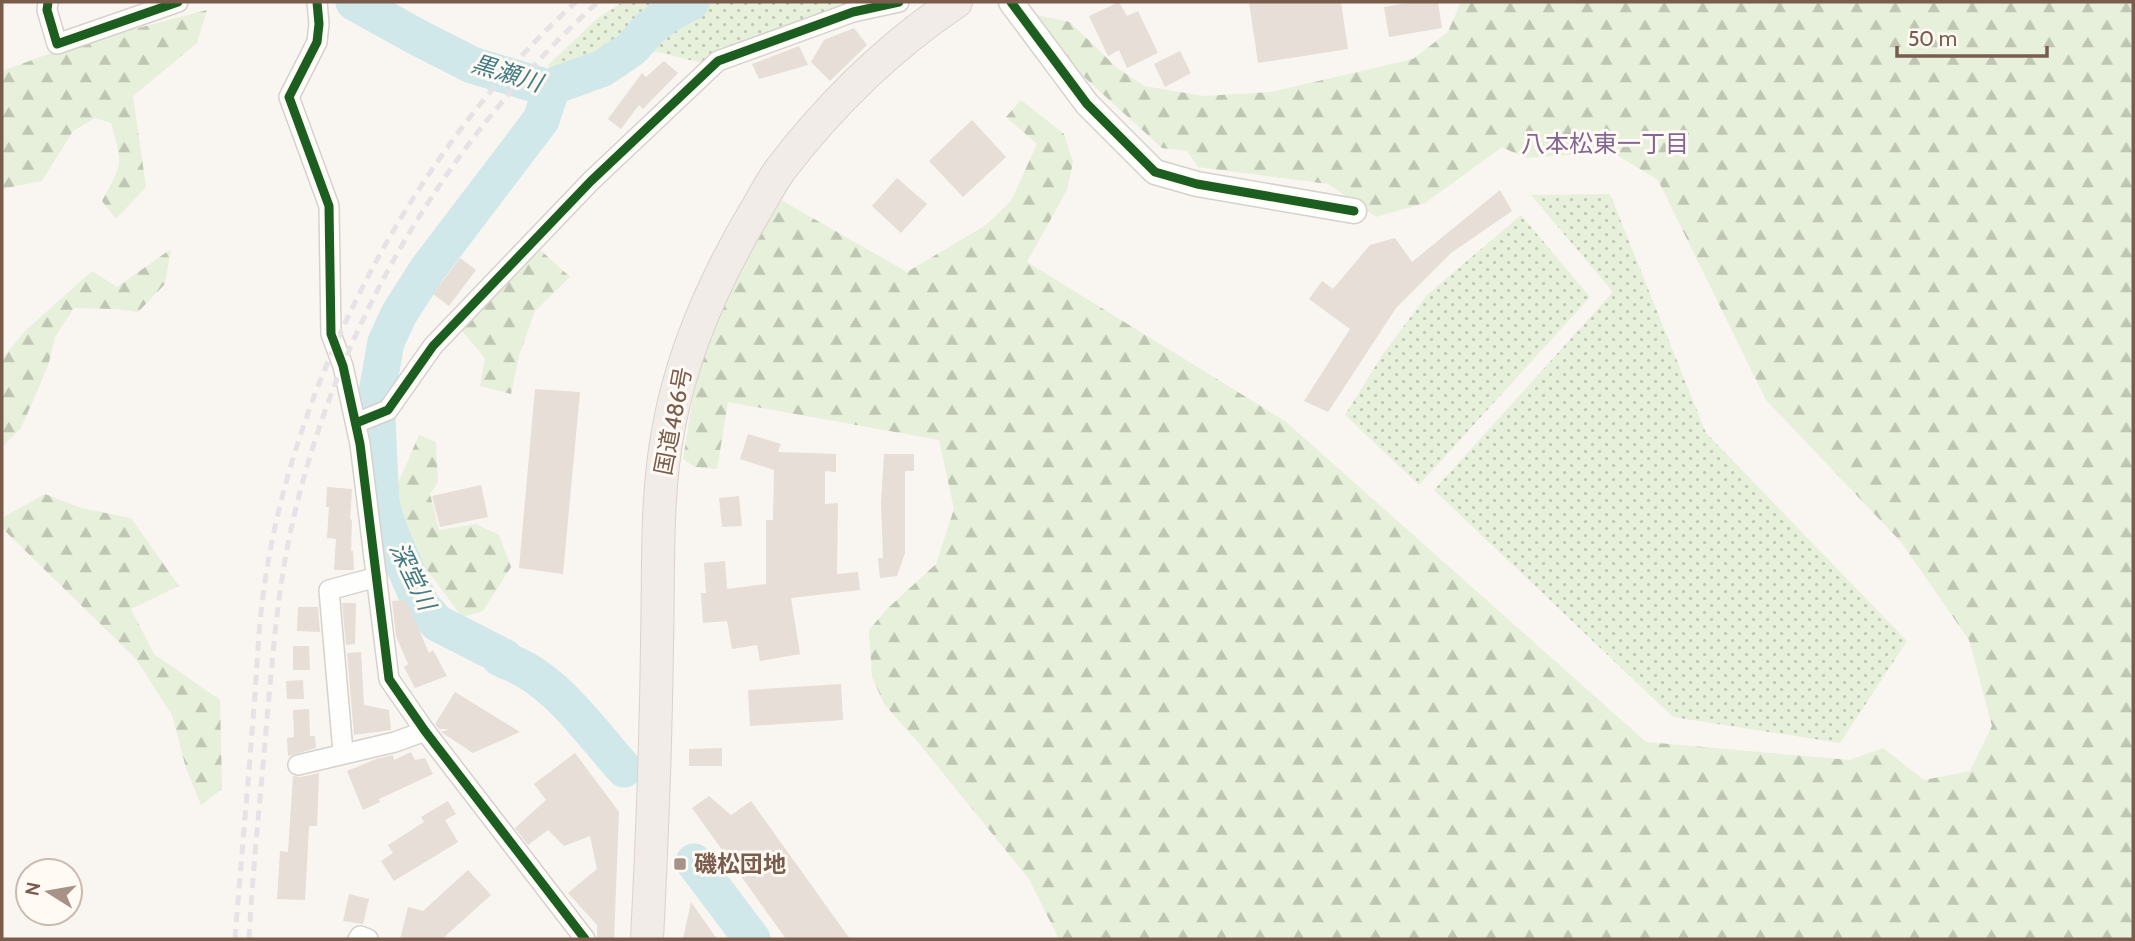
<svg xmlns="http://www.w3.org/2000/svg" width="2135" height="941" font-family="Cabin,'Noto Sans JP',sans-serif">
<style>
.grass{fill:url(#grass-dots)}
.forest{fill:url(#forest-firs)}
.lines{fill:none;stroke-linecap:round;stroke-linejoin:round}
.river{stroke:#d0e8ea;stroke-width:37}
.building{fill:#e6ded7}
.minor-casing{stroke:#d7d1cb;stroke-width:22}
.tertiary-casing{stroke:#d7d1cb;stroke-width:27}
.trunk-casing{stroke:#dad1cc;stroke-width:34}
.minor{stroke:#fefefd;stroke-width:19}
.tertiary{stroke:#fefefd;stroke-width:24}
.trunk{stroke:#f2ece8;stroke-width:32}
.rail{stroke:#e6e3e7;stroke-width:5;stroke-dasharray:10 7;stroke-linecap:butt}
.cycleway-casing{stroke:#fffaf3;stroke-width:13}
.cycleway{stroke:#1b5e20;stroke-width:9}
.poi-dot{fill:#a69286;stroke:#fffaf3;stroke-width:2.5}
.labels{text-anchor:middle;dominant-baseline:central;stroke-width:6;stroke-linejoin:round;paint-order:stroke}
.street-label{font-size:23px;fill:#7a5c4d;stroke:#fffaf3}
.poi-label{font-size:23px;font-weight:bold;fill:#7a5c4d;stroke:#fffaf3;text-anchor:start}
.water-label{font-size:24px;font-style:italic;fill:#437c86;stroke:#fffaf3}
.neighbourhood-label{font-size:24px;fill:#846695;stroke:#fffaf3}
</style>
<defs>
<pattern id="grass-dots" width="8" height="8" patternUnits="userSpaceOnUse" patternTransform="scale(1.75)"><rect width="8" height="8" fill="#e7f0db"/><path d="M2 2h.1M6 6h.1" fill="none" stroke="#c0c6b4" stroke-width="1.8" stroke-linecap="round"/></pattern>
<pattern id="forest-firs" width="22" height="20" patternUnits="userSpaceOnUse" patternTransform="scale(1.75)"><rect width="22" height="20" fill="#e7f0db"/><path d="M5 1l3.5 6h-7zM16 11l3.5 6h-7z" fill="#c0c6b4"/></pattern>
</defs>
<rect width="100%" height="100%" fill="#f9f5f0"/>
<g class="grass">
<path d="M623,2h242l-163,61 -56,-14 -40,38 -43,-1 -15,-21 51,-48z"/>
<path d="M1610,194l96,239 201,208 -67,102 -167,-26 -239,-227 179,-198 -82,-97z"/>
<path d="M1521,215l69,82 -171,188 -74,-70 38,-61 44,-59z"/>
</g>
<g class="forest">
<path d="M1461,2h672v937h-1074l-30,-60 -112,-138 -33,-37 -12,-27 -3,-47 17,-20 50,-46 18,-55 -15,-69 -211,-38 -11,67 -22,-2 -12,-8c7,-40 11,-82 25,-121 17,-49 48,-94 73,-138l126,72 79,-47 25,-24 26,-57 -31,-27 15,-17 43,34 9,28 -6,28 -40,72 258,159 361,321 204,18 33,-12 41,32 46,-9 22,-45 -23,-86 -68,-98 -135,-142 -108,-220 -46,-28 -87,6 -23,-11 -77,56 -49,14 -48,-33 -130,-17 -11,-16 -25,-3 -113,-103 -18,-31 39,8 46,45 28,19 60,10 67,-4 142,-33 35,-27z"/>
<path d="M207,10l-10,33 -64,53 13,91 -30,32 -14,-18c21,-39 21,-35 9,-78l-16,-5 -22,13 -31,50 -36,7 -4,3v-117l3,-4 68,-25z"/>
<path d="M537,247l33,30 -35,34 -16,45 -8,38 -31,-8 5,-28 -23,-27z"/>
<path d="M171,249l-6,35 -27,28 -23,-3 -41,-1 -19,29 -7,29 -27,62 -19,19v-88l23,-28 67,-60 25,16z"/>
<path d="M419,435l17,7 2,40 -8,12 9,36 37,-6 23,11 12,32 -28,44 -21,6 -66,-89 -3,-33z"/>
<path d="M45,494l36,14 50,10 48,68 -48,23 23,45 66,46 2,89 -21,16 -15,-37 -14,-53 -36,-56 -134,-131v-10z"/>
</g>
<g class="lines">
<g class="river">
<path d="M354,2l63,35 55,28 76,23 55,-20 28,-19 18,-20 19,-15 23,-12"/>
<path d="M548,88l1,8 -8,24 -114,150 -28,44 -13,28 -10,56 5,107 8,25 32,75 16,18 59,30 4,5 4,-1 2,4c48,16 85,71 118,108"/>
<path d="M694,862l58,77"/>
</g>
</g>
<g class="building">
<path d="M1119,2l8,14 11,-5 20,42 -31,15 -8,-18 -11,6 -19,-40z"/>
<path d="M1249,2h92l7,47 -90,14z"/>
<path d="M1413,2h25l4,26 -53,9 -5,-30z"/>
<path d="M854,28l13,17 -37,36 -19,-19 13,-22z"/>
<path d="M799,46l9,19 -49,14 -7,-15z"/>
<path d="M1180,51l11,22 -26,14 -11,-23z"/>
<path d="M664,61l14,12 -35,36 -4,-4 -18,24 -13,-10 34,-46 4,4z"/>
<path d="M972,120l34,37 -43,40 -34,-36z"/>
<path d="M897,178l30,26 -26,29 -29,-27z"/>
<path d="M1500,190l12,21 -61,42 -55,55 -68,104 -24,-11 46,-72 -41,-30 13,-18 11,8 37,-44 25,-7 17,24z"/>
<path d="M460,258l16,12 -27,36 -16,-12z"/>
<path d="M535,389l45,3 -17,182 -44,-6z"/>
<path d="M748,434l33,10 -3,8 58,2v18l-11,-1v33l13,-1 -1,71 21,-2 2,18 -69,8 9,56 -40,7 -3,-16 -25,4 -5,-28 -24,2 -2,-30h5l-2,-30 21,-2 2,28 39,-5v-64h7l1,-50 -34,-11z"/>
<path d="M884,454h30v17h-9v82l-8,23 -17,2 -2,-20h5l-2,-55z"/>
<path d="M481,485l7,32 -48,10 -8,-31z"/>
<path d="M327,487l25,2 -2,30 2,1 -1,31h2l1,19h-20l2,-31 -9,-1 2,-31h-3z"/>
<path d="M739,496l3,30 -20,1 -3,-29z"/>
<path d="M406,600l23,53 4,-3 14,26 -32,12 -11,-21 4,-3 -12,-28 -4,-35z"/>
<path d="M342,603h14l-1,41 -9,1z"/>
<path d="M298,607h20l2,25 -23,-1z"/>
<path d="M293,646h16l1,24h-17z"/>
<path d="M361,652l3,53 25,5 2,20 -37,5 -7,-82z"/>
<path d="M303,680l1,19h-17l-1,-18z"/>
<path d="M841,684l2,36 -93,6 -2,-36z"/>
<path d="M455,692l65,40 -47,21 -32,-21 9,-3h-11l-4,-5z"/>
<path d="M309,709l1,27h5l1,12 -28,8 -1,-18 7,-1 -1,-27z"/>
<path d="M722,748v18h-33v-17z"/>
<path d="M411,752l4,8 10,-2 8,16 -54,25 1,3 -17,8 -16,-39 29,-12 17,-4 1,5z"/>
<path d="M575,753l44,59 -5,127h-17v-14l-29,-32 29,-24 -7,-33 -26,10 -16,-16 -20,15 -13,-17 31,-28 -12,-16z"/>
<path d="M319,773l-2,53h-8l-4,74 -28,-1 3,-48 8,1 5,-76 8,1z"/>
<path d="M709,796l22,19 20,-14 99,138h-64l-94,-131z"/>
<path d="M448,801l8,13 -11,6 13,22 -64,39 -13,-20 12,-8 -5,-8 36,-23 -3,-5z"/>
<path d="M468,870l23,25 -49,44h-42l8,-32 15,4z"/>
<path d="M349,894l20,5 -6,25 -20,-3z"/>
<path d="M691,902l26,37h-34z"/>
</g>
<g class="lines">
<g class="minor-casing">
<g id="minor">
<path d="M48,2l-1,8 10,34 121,-42"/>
<path d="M317,2l2,22 -2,18 -28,55 40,109 2,128 12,32 17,78 29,235 36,52 160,208"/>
<path d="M356,423l32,-13 45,-64 158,-165 127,-120 135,-49 46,-10"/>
<path d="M343,752l-14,-162 48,-13"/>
<path d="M298,765l97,-23 30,-11"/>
<path d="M358,939l2,-3 8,3"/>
</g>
</g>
<g class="tertiary-casing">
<path id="tertiary" d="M1011,2l76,102 68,68 42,12 157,27"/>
</g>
<g class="trunk-casing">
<path id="trunk" d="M647,939c5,-99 9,-197 10,-297 2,-72 -2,-145 12,-216 14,-76 45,-145 84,-211 9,-15 17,-31 27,-45 49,-64 109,-123 176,-168"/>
</g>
<use href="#minor" class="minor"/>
<use href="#tertiary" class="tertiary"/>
<use href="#trunk" class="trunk"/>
<g class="rail">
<path d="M235,939c6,-77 13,-155 19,-232 3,-37 4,-75 9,-111 27,-213 154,-451 313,-594"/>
<path d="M249,939c4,-74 12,-147 18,-221 6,-62 10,-123 23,-184 43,-202 155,-394 308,-532"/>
</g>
<g class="cycleway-casing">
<g id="cycleway">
<path d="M48,2l-1,8 10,34 121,-42"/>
<path d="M317,2l2,22 -2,18 -28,55 40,109 2,128 12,32 17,78 29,235 36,52 160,208"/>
<path d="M1011,2l76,102 68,68 42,12 157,27"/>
<path d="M356,423l32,-13 45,-64 158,-165 127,-120 135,-49 46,-10"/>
</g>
</g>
<use href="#cycleway" class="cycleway"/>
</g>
<rect class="poi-dot" x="673" y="857" width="14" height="14" rx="3.5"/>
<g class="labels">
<g class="street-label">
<text transform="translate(673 421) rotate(-79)">国道486号</text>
</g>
<g class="poi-label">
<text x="694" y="864">磯松団地</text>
</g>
<g class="water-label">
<text transform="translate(507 73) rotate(17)">黒瀬川</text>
<text transform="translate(413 576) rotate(64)">深堂川</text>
</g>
<g class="neighbourhood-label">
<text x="1605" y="143">八本松東一丁目</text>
</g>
</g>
<rect width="2135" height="941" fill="none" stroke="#7a5c4d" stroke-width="7"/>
<g transform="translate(49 892) rotate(281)"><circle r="33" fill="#fffaf3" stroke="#cabbb1" stroke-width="2"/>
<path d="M0-5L12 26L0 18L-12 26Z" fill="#a69286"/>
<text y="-10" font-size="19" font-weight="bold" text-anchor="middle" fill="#7a5c4d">N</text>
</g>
<path d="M1897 46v10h150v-10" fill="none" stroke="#7a5c4d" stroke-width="3.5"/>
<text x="1908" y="46" font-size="21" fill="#7a5c4d" stroke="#fffaf3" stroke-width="5" paint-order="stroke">50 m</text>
</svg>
